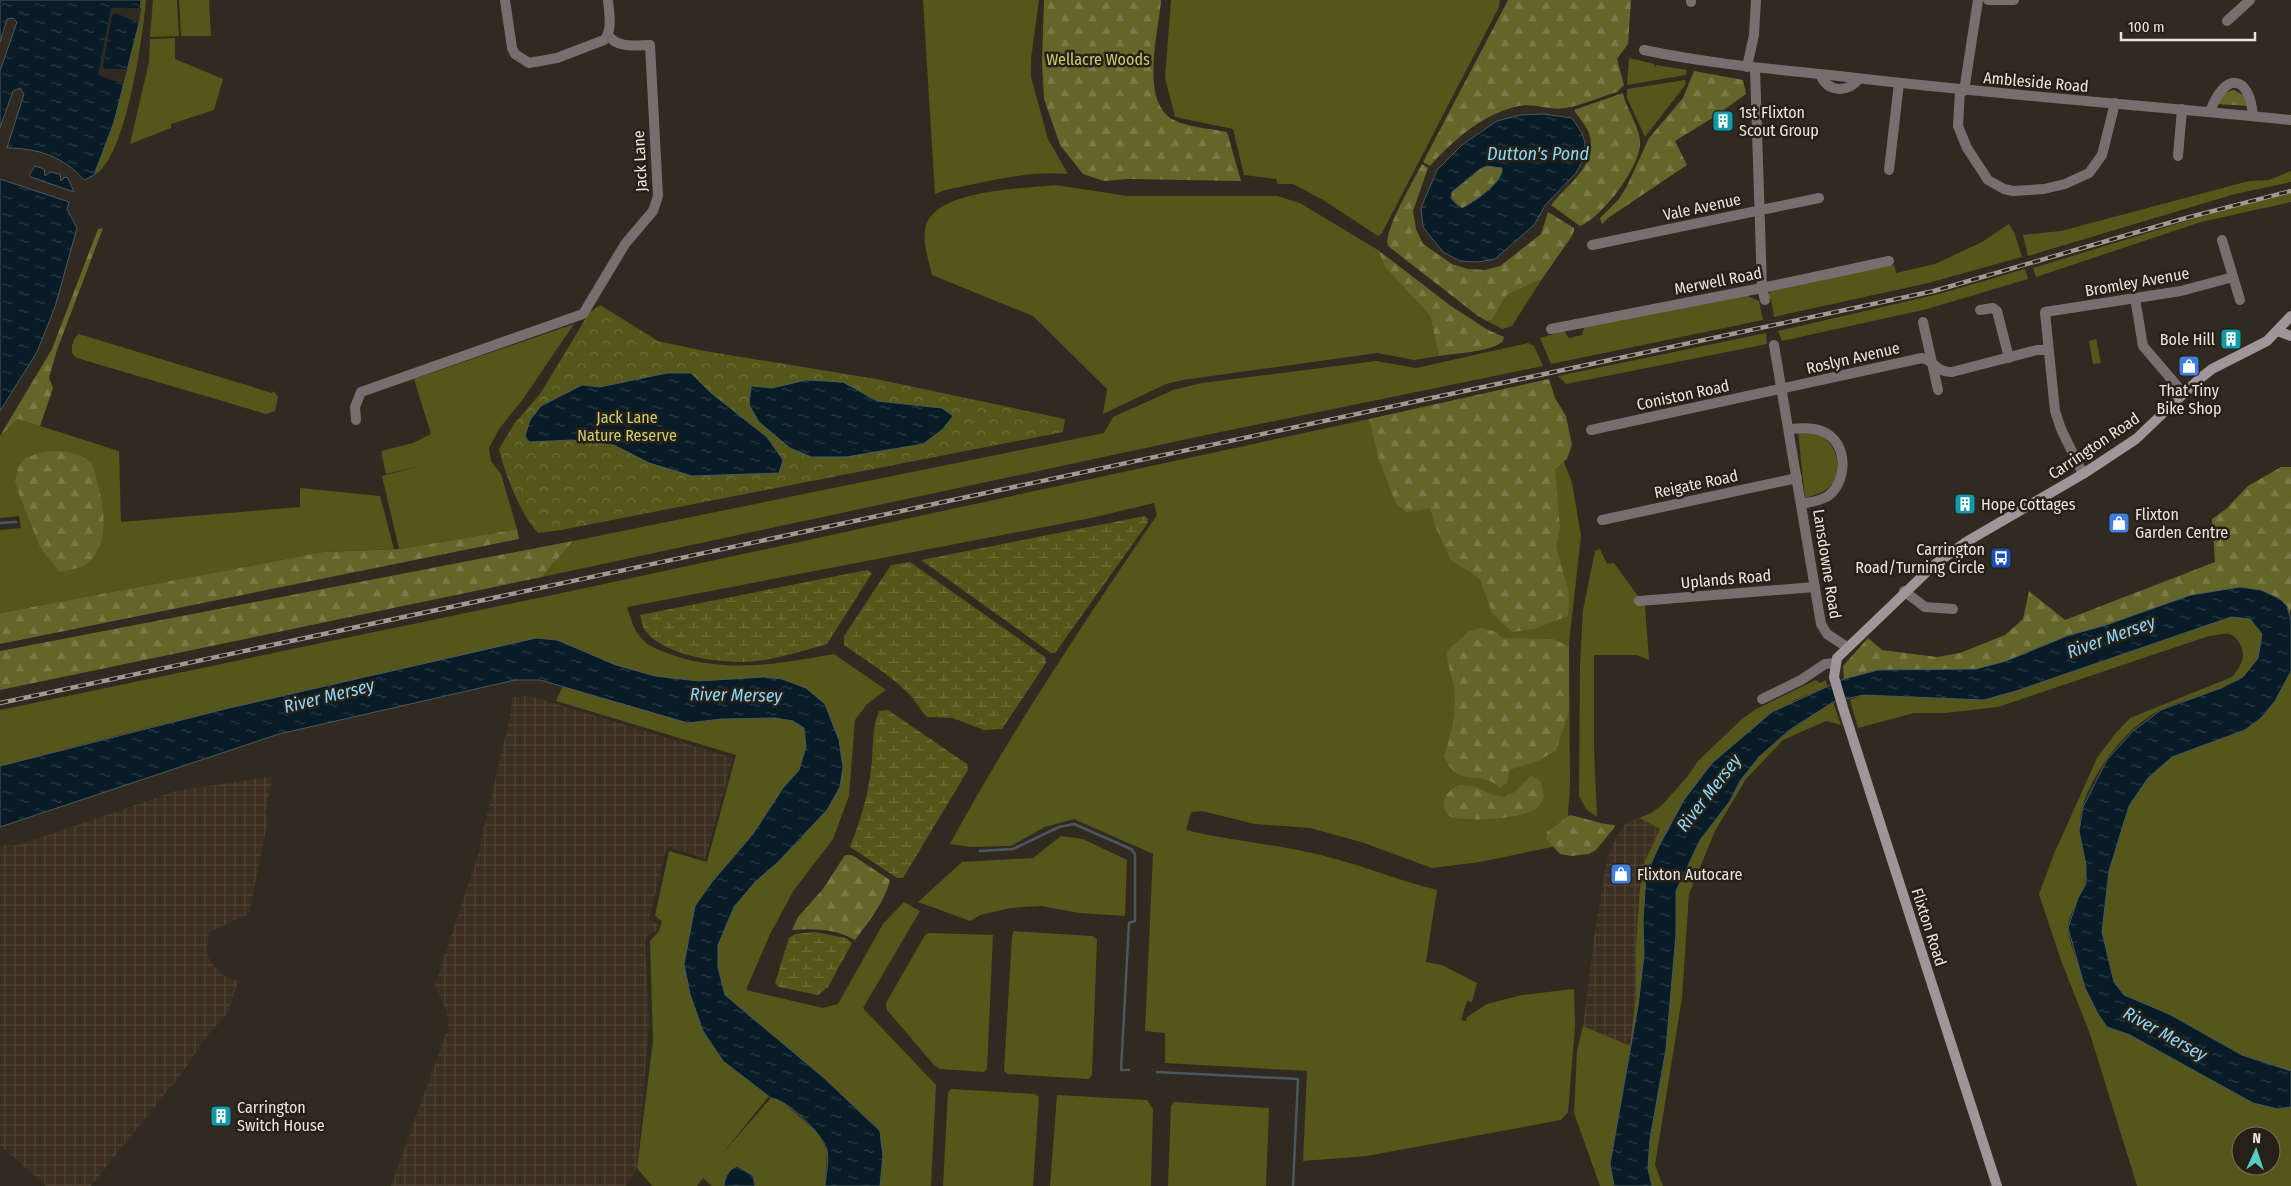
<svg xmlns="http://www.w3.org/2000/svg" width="2291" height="1186" font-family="'Fira Sans Condensed',sans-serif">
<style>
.industrial{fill:url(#industrial-grid)}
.green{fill:#545719;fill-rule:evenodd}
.forest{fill:url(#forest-firs)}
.wetland{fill:url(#wetland-marsh)}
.park{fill:url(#park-crowns)}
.water{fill:url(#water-ripples);stroke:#4b585e;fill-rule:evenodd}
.pier{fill:#302a20}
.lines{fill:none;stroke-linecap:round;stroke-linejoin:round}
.stream{stroke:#4b585e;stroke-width:2.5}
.street{stroke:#766f70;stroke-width:10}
.secondary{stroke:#a09598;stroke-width:10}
.rail-casing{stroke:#9f9a92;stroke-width:4.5}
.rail{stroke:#262016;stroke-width:2.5;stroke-dasharray:8;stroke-linecap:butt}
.labels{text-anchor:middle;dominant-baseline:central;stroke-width:5;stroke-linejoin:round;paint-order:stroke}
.park-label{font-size:16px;fill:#cacf76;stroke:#262016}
.street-label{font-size:16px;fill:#eae5df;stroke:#262016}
.poi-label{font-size:16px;fill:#eae5df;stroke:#262016;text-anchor:start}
.water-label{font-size:18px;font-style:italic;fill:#8bd7fb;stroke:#262016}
</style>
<defs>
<pattern id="industrial-grid" width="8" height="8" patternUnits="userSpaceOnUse" patternTransform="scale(1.25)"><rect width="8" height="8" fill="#3c2f21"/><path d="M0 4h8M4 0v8" fill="none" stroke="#4f4336"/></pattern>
<pattern id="forest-firs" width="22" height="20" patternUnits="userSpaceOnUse" patternTransform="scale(1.25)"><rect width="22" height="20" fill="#626629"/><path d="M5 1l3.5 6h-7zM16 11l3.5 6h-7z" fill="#797c48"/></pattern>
<pattern id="wetland-marsh" width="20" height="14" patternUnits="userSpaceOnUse" patternTransform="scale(1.25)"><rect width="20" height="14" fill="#545719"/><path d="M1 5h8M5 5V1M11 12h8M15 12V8" fill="none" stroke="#6d6f3a"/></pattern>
<pattern id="park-crowns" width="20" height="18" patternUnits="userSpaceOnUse" patternTransform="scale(1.25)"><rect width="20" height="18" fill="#545719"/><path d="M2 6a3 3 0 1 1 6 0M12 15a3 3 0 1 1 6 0" fill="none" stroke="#6d6f3a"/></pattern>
<pattern id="water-ripples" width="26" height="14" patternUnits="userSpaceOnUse" patternTransform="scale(1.25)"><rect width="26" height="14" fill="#071c26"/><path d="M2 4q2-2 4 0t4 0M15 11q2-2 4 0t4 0" fill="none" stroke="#2b3d45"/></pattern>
</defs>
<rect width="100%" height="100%" fill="#302a20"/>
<g class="industrial">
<path d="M530,696l203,62 -28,101 -38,-13 -18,73 10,6 -2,6 -8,3 -4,6 4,84 -12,144 -11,18h-235l57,-158 -1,-16 -12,-27 42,-127 34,-146 1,-15z"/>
<path d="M273,776l-8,38 3,5 -19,95 -40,18 -3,20 7,13 10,10 15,6 -10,31 -26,30 -14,23 -97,121h-45l-46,-41v-299l19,-1 157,-54z"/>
<path d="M1639,818l21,11 -15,32 -9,86v47l-6,53 -47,-21 11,-88 13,-78 9,-23 10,-14z"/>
</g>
<g class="green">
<path d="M141,0h5c-3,35 -20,160 -52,175l20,-53 25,-99z"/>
<path d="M153,0h24l2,36 -29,1z"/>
<path d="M179,0h30l2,36h-30z"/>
<path d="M923,0h116l-8,59v18l17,62 20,35c-42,-4 -82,8 -123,16l-10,4z"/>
<path d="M1171,0h329l-1,7 -117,226 -4,3 -55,-36 -30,-16h-15l-2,-5 -32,-4 -11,-46 -58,-12 -10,-39z"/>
<path d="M175,38v21l48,20 -9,31 -43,14v4l-41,16 19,-82 1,-23z"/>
<path d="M1629,58l25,6 2,4v-3l31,5 -1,5 -59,10z"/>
<path d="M1685,80l1,4 -41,53 -18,-39v-9z"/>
<path d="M2291,171v11l-56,12 -207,62 -5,-21 38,-4 188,-50 20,-1z"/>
<path d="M1055,185l73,11h149l23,7 78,47 7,17 45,49 9,40 -25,4 -37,-7 -194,27 -17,4 -63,30 4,-25 -74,-73 -101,-41c-3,-14 -9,-30 -7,-45 6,-41 98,-41 130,-45z"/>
<path d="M2291,193v9l-90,20 -165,55 -3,-9 160,-49z"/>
<path d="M2009,224l5,8 8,25 -94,26 -154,34 -3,-18 -3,1v-5l3,-5 123,-25 2,8 39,-9 47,-22z"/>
<path d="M2025,269l3,10 -101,30 -145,32 -4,-10 161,-37z"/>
<path d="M1542,279l-30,47 -10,3 -15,-8 5,-1 15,-25z"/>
<path d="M1743,296h5l11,5 4,19 -212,44 -11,-26 24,-7 5,7 13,-3 2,-7 2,-1z"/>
<path d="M574,324l-51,75 -24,30 -10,19 2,13 10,13 16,55 -118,20 -17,-73 38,-10 -34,8 -5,-23 32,-8 18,-9 -17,-55z"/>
<path d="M1766,333l1,11 -201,40 -8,-8z"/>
<path d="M79,334l193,59 1,-2 5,5 -3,15 -9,3 -189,-56 -4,-3c-3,-7 0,-17 6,-21z"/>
<path d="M2096,339l5,24 -8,1 -4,-23z"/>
<path d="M1528,343l6,3 9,20 -337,69 -664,142 31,-36 531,-108 9,-16 60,-27 29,-7 174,-22 40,7z"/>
<path d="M18,419l101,32 2,71 179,-15v-19l80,8 14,53 -71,3 -323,61v-83l21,-2 -2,-12 -19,2v-82z"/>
<path d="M1369,419l3,11 188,21 12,32 9,53 -12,107 1,143 -3,42 -10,18 -77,16 -48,6 -71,-26 -51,-14 -55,-4 -53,-13 -11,1 -5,18c39,10 81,13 121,22 45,9 86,27 130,38l-11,72 16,3 35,18 -5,19 -5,-1 -6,19 5,1 1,-4 20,-13 35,-9 52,-6 1,37 -7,86 -7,8 -194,36 -64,5 4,-90 -142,-8v-30l-20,-2 8,-177 -79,-35 -29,8 -34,19 -40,1 -21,-3c62,-114 134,-222 207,-329l-3,-12 -63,15 -464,89c4,12 7,25 17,34 7,7 21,11 31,15 54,17 105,8 159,-2l52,36 -19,14 -12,16 -6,76 -16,43 -39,51 -24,44 -24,56 77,18 15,-4 45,-80 21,-22 16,9 -57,97 73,77 -5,101h-51l3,-30 -4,-26 -55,-52 -99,-83 -7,-28v-22l16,-38 21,-25 46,-43 42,-71 -4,-28 -14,-36 -43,-25 -18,-2 -66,4 -43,-5 -39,-11 -59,-25 -20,-2c-180,41 -360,79 -537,129v-57l562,-117z"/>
<path d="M1798,432c6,1 14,0 19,2 20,6 27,38 13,52 -7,7 -15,9 -25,12z"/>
<path d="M1600,549l7,15 7,-1 31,43 4,54 -12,-5h-43v93l3,69 -11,-8 -7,-13 1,-131 3,-55 12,-59z"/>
<path d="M2231,617l19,2 12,15c-1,8 -1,18 -5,26 -17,32 -65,35 -95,49 -34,16 -70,63 -80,99 -6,23 4,43 4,67 0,18 -17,34 -18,53 0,21 30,78 39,99l23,8 123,68 25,6 13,-2v79h-154l-47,-152 -28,-71 -23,-69 15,-40 43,-96 18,-24 15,-16 102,-41c9,-11 16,-22 6,-36 -2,-3 -5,-6 -9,-7 -6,-1 -14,2 -20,2l-211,71 -53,6h-31l-56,15 -8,-28 13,-5 121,5 32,-9zM2241,1136h30v30h-30z"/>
<path d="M2291,671v400l-49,-16 -73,-41 -45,-19 -10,-13 -12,-49 7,-62 11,-36 9,-29 19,-28 24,-21 73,-27 16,-12 14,-17z"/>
<path d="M1816,680l4,3 5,-3 3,6 -35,15 -134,145 -13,29 -3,46 1,34 -6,51 -28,158 4,22h-14l-26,-73 3,-62 6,-25 47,20 6,-52v-47l4,-60 5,-26 15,-32 -21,-11 12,-5 11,-8 25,-28 11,-16 44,-42 14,-10z"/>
<path d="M563,686l125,37 33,-4 54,-1 18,3 11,7 2,19 -7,23 -16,18 -30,46 -41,48 -17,24 -11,58 6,30 13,37 20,30 46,35 -47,58 49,-56 8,1 38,33 10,19 -2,35h-113l-9,-8 -6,8h-45l-15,-18 16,-127 -3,-100 9,-10 3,-10 -7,-5 14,-65 38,11 29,-107 -180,-54z"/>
<path d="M1833,702l8,23 -15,-4 -43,19 -37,39 -31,52 -26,63 -7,104 -27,167 8,21h-11l-4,-17 2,-30 16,-90 10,-115v-43l24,-51 30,-39 10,-20 19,-24 30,-26z"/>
<path d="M1061,836l22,3 44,21 -2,56 -45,-3 -39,-7 -31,2 -30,7 -10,6 -52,-19 44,-40 71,-4z"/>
<path d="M1014,931l78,5 5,3 -5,136 -3,4 -81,-5 -4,-3 8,-135z"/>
<path d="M929,933l64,2 -6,134 -3,3 -44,-3 -6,-4 -47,-55 -1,-7 39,-68z"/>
<path d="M951,1089l84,5 4,3 -6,89h-90l5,-94z"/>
<path d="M1057,1095l90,5 6,9 -2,77h-101z"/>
<path d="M1174,1102l95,6 -3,78h-98l3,-80z"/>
</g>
<g class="forest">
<path d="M1044,0h117c-2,31 -22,102 13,120 13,7 38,9 53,12l14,49 -113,-2 -24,2 -21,-7 -23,-29 -16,-46 -2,-37z"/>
<path d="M1508,0h123l-3,44 -11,15 7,26 -7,7c-17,5 -34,13 -52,16 -14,3 -31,-5 -46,-2 -35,7 -66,34 -89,60l-7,-4z"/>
<path d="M1694,71l49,9 3,14 -32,23 -39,24 12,24 -79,53 -6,6 -2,-6 19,-19 8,-13 22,-48 34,-40z"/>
<path d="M2234,90l9,5 5,11 -31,-2c3,-7 9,-13 17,-14z"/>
<path d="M1623,93c3,16 15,30 17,47 3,24 -38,78 -60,86l-29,-21c17,-21 48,-41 38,-72 -3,-8 -11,-16 -15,-23z"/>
<path d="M1422,164l6,4 -15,43 3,18 7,15 29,20 16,5 17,1 15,-4 41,-32 7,-22 26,16v3l-2,5 -30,43 -35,16 -15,25 -5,1 -9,-5 -90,-70c-5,-15 26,-66 34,-82z"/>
<path d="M1487,166l15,2c2,14 -28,34 -40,40l-11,-10 1,-6 28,-23z"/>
<path d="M103,228l-46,122 -8,28 4,10 -13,38 -22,-7 -18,17 52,-87 46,-120z"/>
<path d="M1378,250l73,56 37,24 16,7 -1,4c-11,11 -47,12 -64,15l-9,-40 -45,-49z"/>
<path d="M1549,379l6,19 11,18 6,29 -5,14 -12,10 5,60 -4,17 13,47 -1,23 -34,13 -22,3 -20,-19 -12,-34 -29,-19 -16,-34 -5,-18 -23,4 -11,-8 -17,-44 -10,-41z"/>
<path d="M52,451c16,0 27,2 40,12 8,28 22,71 -1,97 -7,8 -22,10 -32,12l-19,-25 -21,-53 -4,-13 3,-13 7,-10 14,-5z"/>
<path d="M2281,467h10v143l-2,3 -2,-7 -96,-11 -85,30 -39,11 -61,25 -30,8 -98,1 -34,9 -1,-13 25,-28 14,12 55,7 23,-4 45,-18 18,-16 6,-28 36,29 150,-58 -3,-43 14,-10 22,-23z"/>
<path d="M517,529l2,10 -519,105v-31l323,-61 76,-3z"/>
<path d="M573,541l-31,36 -542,113v-39z"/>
<path d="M1482,628l14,4 6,6 51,1 16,7v66l-13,38 -18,11 -29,9 -2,13 -7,5c-23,-21 -41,3 -56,-32 8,-22 14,-50 9,-74 -3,-11 -6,-19 -6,-31l22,-20z"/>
<path d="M1531,775l10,7 3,15c-1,3 -3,7 -6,10 -14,13 -64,14 -83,11 -9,-1 -14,-12 -10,-20 2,-6 9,-10 14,-13l14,1 20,9 12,2 10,-5z"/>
<path d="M1570,815c15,3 29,9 45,10l-1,3 -18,22 -7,4 -18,2 -11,-2 -14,-15 1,-7z"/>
<path d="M845,855h7l38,25c-5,22 -22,42 -35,60 -18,-11 -42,-12 -63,-10l6,-13 25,-28z"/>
</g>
<g class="wetland">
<path d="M1145,516l3,3 -1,5 -92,129h-4l-130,-93z"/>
<path d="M910,562l135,95 1,6 -44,66 -18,1 -31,-12 -26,-1c-8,-8 -12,-18 -20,-25 -18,-18 -42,-32 -63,-47v-9l47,-71z"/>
<path d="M867,570l5,3 -45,71c-28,8 -58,18 -87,18 -27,0 -80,-8 -96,-33 -2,-4 -3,-10 -4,-14z"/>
<path d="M888,710l79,54 1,6 -65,108h-6l-47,-31c10,-25 18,-51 21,-78 3,-20 0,-39 8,-58z"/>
<path d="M815,932l31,6 6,5 -24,44 -10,8 -39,-8 -4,-4 14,-45 6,-4z"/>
</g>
<path class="park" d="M600,305l58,36 41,9 177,29 189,40 -2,13 -502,98 -23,3c-18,-19 -33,-59 -39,-84l15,-25 26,-30 49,-81z"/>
<g class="water">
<path d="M0,0h141l-2,23 -25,99 -20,53 -10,5c-20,-23 -46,-32 -77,-32l17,-54 -4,-6 -7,3 -13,37v-57l17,-49 -4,-4 -6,1 -7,23z"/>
<path d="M1544,114l28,4 10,15 3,10 -2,17 -7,13 -30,31 -12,21 -39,34 -17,3 -18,-1 -17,-9 -20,-25 -2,-19 16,-38 25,-25 35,-24 23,-6zM1487,166l15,2c2,14 -28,34 -40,40l-6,-4 -5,-6 1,-6 28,-23z"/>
<path d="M35,166l9,3 1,7 5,-4 10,2 1,7 4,-4 3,1 6,14 -43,-15 -2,-2z"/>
<path d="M0,179l69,23 -2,7 10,19 -22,79 -18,45 -37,59z"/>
<path d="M667,373h24l20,20 56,44 16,23 -4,13 -87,3 -43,-13 -35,-18 -42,-5 -43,2 -4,-6 5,-16 11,-14 41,-21 18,2z"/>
<path d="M806,380l37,2 34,19 65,7 11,8 -10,13 -20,15 -77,13h-35l-21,-9 -31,-26 -10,-17 2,-19 21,2z"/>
<path d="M2240,587l21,3 19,9 7,7 4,15v50l-16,30 -14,17 -16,12 -73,27 -24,21 -19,28 -20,65 -7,61 12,50 10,13 45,19 73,41 49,16v36l-13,2 -25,-6 -123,-68 -23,-8 -9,-13 -13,-26 -17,-60 10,-30 8,-14v-19l-7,-34 4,-24 24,-47 26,-29 28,-21 60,-22 22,-11 15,-19 4,-24 -12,-15 -19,-2 -215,74 -32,9 -121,-5 -30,7 -45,29 -29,26 -19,24 -10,20 -30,39 -24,51v43l-10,115 -16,90 -2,30 4,17h-38l-4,-22 28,-158 6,-51 -1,-34 3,-46 13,-29 25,-46 28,-37 60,-51 72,-33 34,-9 98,-1 30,-8 61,-25 39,-11 85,-30z"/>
<path d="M536,638l21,2 59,25 39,11 43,5 66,-4 18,2 24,9 19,16 14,36 4,28 -3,19 -13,23 -50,53 -22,19 -21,25 -16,38v22l7,28 99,83 56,53 3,25 -3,30h-55c1,-11 4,-26 2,-36 -5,-17 -39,-50 -56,-52l-48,-37 -20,-30 -13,-37 -6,-30 11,-58 17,-24 41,-48 30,-46 16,-18 7,-23 -2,-19 -11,-7 -18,-3 -54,1 -33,4 -148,-43h-25l-236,54 -279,93v-61l225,-57z"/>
<path d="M737,1166l16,10 2,10h-31c1,-9 4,-16 13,-20z"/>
</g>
<path class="pier" d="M111,8h30l-2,15 -24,-10 -3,2 -9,51 1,3h23l-4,15 -25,-9z"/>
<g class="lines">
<g class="stream">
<path d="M0,523l16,-1"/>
<path d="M980,851l33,-2 46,-22 15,-3 57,25 4,5v67l-6,2 -8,147h8"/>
<path d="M1157,1072l141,7 -5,107"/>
</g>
<g class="street">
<path d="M505,0l7,48 3,6 14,9 28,-5 47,-18c9,-10 5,-27 4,-40"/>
<path d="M1988,0h26"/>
<path d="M1691,2v-2"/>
<path d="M2227,21l23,-21"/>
<path d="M1644,50c65,14 130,19 195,26 151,18 301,29 452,44"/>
<path d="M1747,67l7,-32 2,-35"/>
<path d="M1755,68l7,220 3,12"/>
<path d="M1820,74c8,19 27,19 39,5"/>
<path d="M1960,91l-2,35 9,22 21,32 16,9 9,2 31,-2 21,-5 24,-11 13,-18 13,-52"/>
<path d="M1964,91l14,-91"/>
<path d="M2210,112c13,-38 39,-41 43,4"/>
<path d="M2178,156l4,-47"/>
<path d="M1889,170l10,-87"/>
<path d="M2222,240l18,60"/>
<path d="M1592,245l227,-47"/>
<path d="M2135,298l8,48 41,48"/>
<path d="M1980,310l13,-2 4,3 12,47"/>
<path d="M1923,322l15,68"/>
<path d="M1551,329l211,-41 127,-27"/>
<path d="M1774,345l47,279 6,10 20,13"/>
<path d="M356,420l-1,-13 6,-15 222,-78 42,-70 28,-33 5,-15 -8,-151c-14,0 -32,4 -42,-10"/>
<path d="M1789,429c12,-1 24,-2 35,3 24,11 24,49 4,64 -7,5 -18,6 -26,8"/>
<path d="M1591,430l331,-72c15,4 13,14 30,14l85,-22h11"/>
<path d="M2083,474l-22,-45 -6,-18 -10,-99 136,-21 52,-14"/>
<path d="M1602,520l195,-42"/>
<path d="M1904,591l21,16 28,2"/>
<path d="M1639,601l176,-14"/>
<path d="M1762,699l39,-19 24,-16 10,-1"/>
</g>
<g class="secondary">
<path d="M2278,331l13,5"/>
<path d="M1997,1186l-154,-478 -9,-31 3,-19 97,-93 32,-23 117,-68 53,-35 62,-59 14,-11 55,-28 24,-25"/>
</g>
<g class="rail-casing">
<path id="rail" d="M0,703l1934,-412 252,-73 105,-27"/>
</g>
<use href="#rail" class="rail"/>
</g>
<defs>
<g id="building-square" transform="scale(1.125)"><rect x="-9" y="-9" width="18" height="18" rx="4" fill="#0f9aa8" stroke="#262016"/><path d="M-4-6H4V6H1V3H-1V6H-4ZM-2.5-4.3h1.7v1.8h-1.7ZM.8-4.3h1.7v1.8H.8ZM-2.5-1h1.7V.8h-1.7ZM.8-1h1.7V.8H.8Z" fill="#fff"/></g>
<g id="shop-square" transform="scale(1.125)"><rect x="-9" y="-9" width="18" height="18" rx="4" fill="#3f7fe0" stroke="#262016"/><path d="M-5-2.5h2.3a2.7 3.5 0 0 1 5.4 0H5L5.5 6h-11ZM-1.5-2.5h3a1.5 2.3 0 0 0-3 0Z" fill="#fff"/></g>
<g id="bus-square" transform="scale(1.125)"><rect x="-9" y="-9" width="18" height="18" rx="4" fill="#1a4fb4" stroke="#262016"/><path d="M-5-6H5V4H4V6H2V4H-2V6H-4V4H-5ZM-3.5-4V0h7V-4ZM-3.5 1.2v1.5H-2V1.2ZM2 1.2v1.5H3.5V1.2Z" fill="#fff"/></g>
</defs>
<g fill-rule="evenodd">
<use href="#building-square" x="1723" y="121"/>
<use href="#building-square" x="2231" y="339"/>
<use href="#shop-square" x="2189" y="366"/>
<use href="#building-square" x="1965" y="504"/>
<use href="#shop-square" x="2119" y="523"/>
<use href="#bus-square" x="2001" y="558"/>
<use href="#shop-square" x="1621" y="874"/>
<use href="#building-square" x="221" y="1116"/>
</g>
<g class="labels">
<g class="park-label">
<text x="1098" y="59">Wellacre Woods</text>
<text x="627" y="417">Jack Lane<tspan x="627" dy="18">Nature Reserve</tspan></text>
</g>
<g class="street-label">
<text transform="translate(2036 82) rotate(5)">Ambleside Road</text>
<text transform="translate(640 161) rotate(-93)">Jack Lane</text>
<text transform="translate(1702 207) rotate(-12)">Vale Avenue</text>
<text transform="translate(1718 281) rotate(-11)">Merwell Road</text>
<text transform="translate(2137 282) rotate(-10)">Bromley Avenue</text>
<text transform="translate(1853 358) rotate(-13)">Roslyn Avenue</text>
<text transform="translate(1683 395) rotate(-12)">Coniston Road</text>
<text transform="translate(2094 446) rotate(-34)">Carrington Road</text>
<text transform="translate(1696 484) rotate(-12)">Reigate Road</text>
<text transform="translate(1827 564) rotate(81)">Lansdowne Road</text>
<text transform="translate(1726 579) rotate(-5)">Uplands Road</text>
<text transform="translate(1929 927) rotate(72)">Flixton Road</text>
</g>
<g class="poi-label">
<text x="1739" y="112">1st Flixton<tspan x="1739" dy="18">Scout Group</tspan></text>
<text x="2215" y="339" text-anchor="end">Bole Hill</text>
<text x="2189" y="390" text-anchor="middle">That Tiny<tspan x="2189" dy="18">Bike Shop</tspan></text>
<text x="1981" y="504">Hope Cottages</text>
<text x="2135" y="514">Flixton<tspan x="2135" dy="18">Garden Centre</tspan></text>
<text x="1985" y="549" text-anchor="end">Carrington<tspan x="1985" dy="18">Road/Turning Circle</tspan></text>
<text x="1637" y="874">Flixton Autocare</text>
<text x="237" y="1107">Carrington<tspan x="237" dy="18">Switch House</tspan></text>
</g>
<g class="water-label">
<text x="1538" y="154">Dutton's Pond</text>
<text transform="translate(2111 637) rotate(-20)">River Mersey</text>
<text transform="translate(736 695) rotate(1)">River Mersey</text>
<text transform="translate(329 696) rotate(-14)">River Mersey</text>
<text transform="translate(1709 793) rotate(-52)">River Mersey</text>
<text transform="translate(2165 1034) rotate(29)">River Mersey</text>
</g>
</g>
<g transform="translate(2256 1151) rotate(3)"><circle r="24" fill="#262016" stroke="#746f66"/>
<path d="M0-4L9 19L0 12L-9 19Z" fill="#54cdc8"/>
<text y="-8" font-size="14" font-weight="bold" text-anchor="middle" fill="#eae5df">N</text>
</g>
<path d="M2121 32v8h134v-8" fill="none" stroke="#eae5df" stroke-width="2.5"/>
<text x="2128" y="32" font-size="15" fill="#eae5df" stroke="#262016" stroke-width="4" paint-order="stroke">100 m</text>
</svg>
